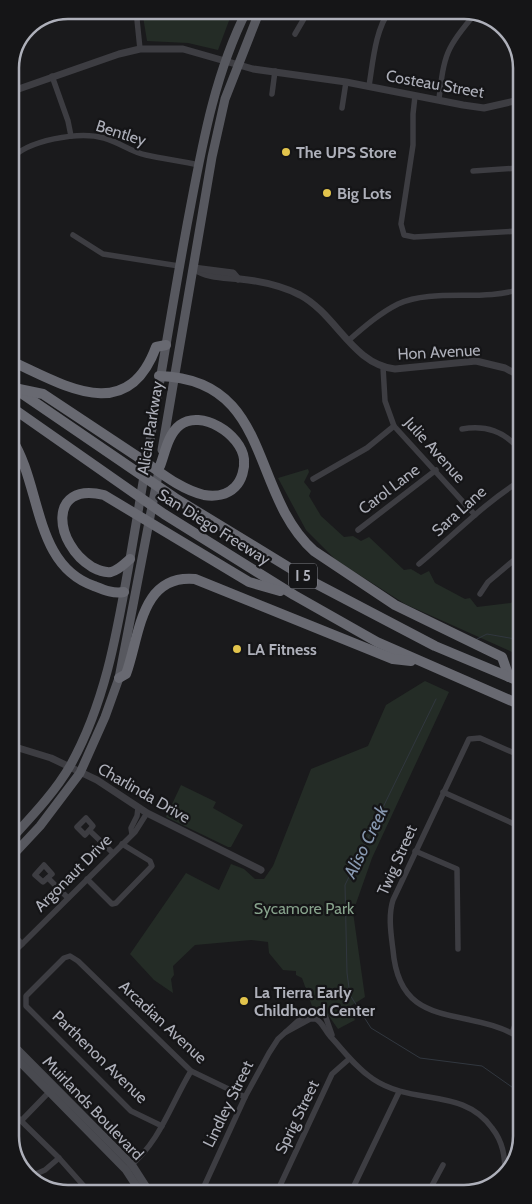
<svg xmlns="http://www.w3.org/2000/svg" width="532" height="1204" font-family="Cabin,sans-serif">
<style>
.green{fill:#242c26}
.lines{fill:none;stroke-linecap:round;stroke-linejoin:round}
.stream{stroke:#31373f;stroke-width:1}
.minor{stroke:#3d3d42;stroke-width:5.5}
.tertiary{stroke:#3d3d42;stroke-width:7}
.secondary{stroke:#494a50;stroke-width:8}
.primary{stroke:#57585f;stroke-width:9}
.motorway{stroke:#686971;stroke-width:10}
.poi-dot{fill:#e2c44c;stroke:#151517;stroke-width:2}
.labels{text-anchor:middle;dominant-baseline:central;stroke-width:4.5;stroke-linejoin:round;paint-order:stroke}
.shield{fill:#151517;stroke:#808289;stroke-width:1}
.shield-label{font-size:15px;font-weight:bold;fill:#aeb0ba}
.street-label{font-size:16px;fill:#aeb0ba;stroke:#151517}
.poi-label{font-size:16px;font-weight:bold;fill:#aeb0ba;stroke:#151517;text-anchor:start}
.park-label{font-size:16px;fill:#87a38c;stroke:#151517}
.water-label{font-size:18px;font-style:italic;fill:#8899b1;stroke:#151517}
.rim{fill:none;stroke:#aeb0ba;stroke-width:2.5}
</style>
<rect width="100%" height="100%" fill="#1a1a1c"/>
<g class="green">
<path d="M142,10h91l-15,40 -30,-7 -41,-2z"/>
<path d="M308,469l1,3 -5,10 7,9 -2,5 12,20 23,21 9,-1 8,5 8,-4 35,33 7,-1 10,6 8,-4 6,12 30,16 5,-1 7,9 34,-4 9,-9 1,62 -116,-52 -69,-44 -30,-30 -28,-52z"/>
<path d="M425,681l24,11 -77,166 -19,54 12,85 -16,10 6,13 -17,9 -14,-20 -12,-3 -10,-28 -6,-3v-4l-13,-1 -14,-17 -1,-11 -17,-2 -56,5 -22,21 1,9 -3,4 2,14 -19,-13 -24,-26 56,-81 33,17 12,-26 13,5 11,10h9l9,-13 38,-97 57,-23 18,-41z"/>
<path d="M181,785l35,17 -3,6 30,17 -12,22h-3l-62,-30z"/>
</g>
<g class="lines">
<g class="stream">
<path d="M475,640l12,-6 34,6"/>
<path d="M436,699l-91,186 2,88 3,22 21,33 49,30 62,8 37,26 3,6"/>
</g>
<g class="minor">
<path d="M136,10l4,39"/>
<path d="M295,34l14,-24"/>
<path d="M52,76l16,45 3,15"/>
<path d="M369,86c4,-24 6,-56 21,-76"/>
<path d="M272,94l3,-23"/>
<path d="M415,96l-2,18v31l-12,79 3,11 10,2 105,-6"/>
<path d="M439,99c5,-44 7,-52 37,-86"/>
<path d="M342,108l4,-26"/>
<path d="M10,160c17,-20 69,-29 94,-22 15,4 27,14 42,17 17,4 36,6 53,10"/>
<path d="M473,171l46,-3"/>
<path d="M73,235l30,19 76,12"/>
<path d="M349,340c15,-13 31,-27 49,-36 36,-16 85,-2 122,-15"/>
<path d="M383,367l2,34 9,25 81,89"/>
<path d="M462,429c24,-4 42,2 58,21"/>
<path d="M313,479l54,-31 27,-22"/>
<path d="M358,530l78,-60"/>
<path d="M419,564c34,-28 64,-60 101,-83"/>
<path d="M480,594l8,-12 32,-27"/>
<path d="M521,756l-41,-18 -11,1 -76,161c-5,16 -2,34 0,50 7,84 75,54 129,89"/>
<path d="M443,792l78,35"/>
<path d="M86,818l7,8 -8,9 -8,-8z"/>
<path d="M90,831l23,22"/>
<path d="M132,834l-1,-6 6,-12 1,-8"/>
<path d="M415,851l42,18 1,80"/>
<path d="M44,865l8,9 -9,8 -8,-7z"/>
<path d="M48,878l20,20"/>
<path d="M87,879l25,25 4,-1 36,-37 -2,-5 -28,-17"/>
<path d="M13,934l9,10"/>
<path d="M13,953l122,-121 12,-19"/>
<path d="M286,1032l24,-13h6c7,4 9,12 14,17 14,15 26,32 43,43 40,27 90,8 119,49 11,14 13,28 13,46"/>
<path d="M512,1033l10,-26"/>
<path d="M13,1113l46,45 32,36"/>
<path d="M21,1121l30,-31"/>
<path d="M162,1126l-31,-15 -105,-105v-10l38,-38 6,-2 8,5 113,110 54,26"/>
<path d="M129,1167c31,-25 42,-63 62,-96"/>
<path d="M29,1177l16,-7 14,-12"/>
<path d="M429,1191l14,-26"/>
<path d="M277,1192l55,-118 17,-15"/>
<path d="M351,1192l48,-100"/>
<path d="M201,1193l44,-96 24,-44 9,-14 31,-28 5,-1 11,5 7,20"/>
</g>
<g class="tertiary">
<path d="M10,92l109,-38 21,-5h43l70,20 93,13 117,23 21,3 35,-8"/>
<path d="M193,268c15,10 30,9 47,11 20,2 42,7 60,16 37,20 52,69 95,74l81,-8 29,7 15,8"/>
<path d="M194,268l39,5 5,6"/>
<path d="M12,746l39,12 46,22 50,33 114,57"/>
</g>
<g class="secondary">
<path d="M13,1045l119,120 18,28"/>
<path d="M13,1055l113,115 15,23"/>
</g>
<g class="primary">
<path d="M162,450l50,-293 13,-58 35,-89"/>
<path d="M12,838c20,-22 43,-46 58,-72 37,-66 48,-140 61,-213 19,-110 36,-219 56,-328 14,-73 26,-148 60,-215"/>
<path d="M12,856l28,-30 40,-53 25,-56 14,-39 41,-213"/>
</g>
<g class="motorway">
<path d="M11,361c53,24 116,65 145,-14l10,-2"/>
<path d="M159,376c114,3 90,117 155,175l81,54 107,52 7,20"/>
<path d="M11,386l164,112 136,83 124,65 86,36"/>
<path d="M19,389l24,5c32,21 63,42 95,63 21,14 41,32 66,38 11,2 23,0 31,-8 7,-7 10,-19 9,-28 -3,-25 -43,-50 -64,-34 -12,9 -15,28 -20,41"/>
<path d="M11,407l153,107 130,81 83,47 144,63"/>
<path d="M11,438c31,47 22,127 83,148 10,4 19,8 30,6"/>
<path d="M130,559c-6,5 -11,11 -19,13 -7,1 -13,-2 -19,-5 -38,-23 -45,-86 12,-72l145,87 31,9"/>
<path d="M119,678l7,-4c14,-38 14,-100 69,-95l198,80 18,2"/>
</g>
</g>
<g class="poi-dot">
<circle cx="286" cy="152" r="5"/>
<circle cx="327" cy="193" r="5"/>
<circle cx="237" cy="649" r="5"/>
<circle cx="244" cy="1001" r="5"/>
</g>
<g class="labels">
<rect class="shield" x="289" y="563.5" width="28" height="25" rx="4"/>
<g class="shield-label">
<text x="303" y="576">I 5</text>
</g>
<g class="street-label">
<text transform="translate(435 84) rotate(10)">Costeau Street</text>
<text transform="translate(121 133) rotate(18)">Bentley</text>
<text transform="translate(439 352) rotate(-3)">Hon Avenue</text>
<text transform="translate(150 428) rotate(-81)">Alicia Parkway</text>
<text transform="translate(435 450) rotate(48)">Julie Avenue</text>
<text transform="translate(389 489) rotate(-37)">Carol Lane</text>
<text transform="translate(459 511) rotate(-42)">Sara Lane</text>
<text transform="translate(214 527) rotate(32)">San Diego Freeway</text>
<text transform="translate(144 793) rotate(30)">Charlinda Drive</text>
<text transform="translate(397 860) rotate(-66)">Twig Street</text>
<text transform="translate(73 873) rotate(-45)">Argonaut Drive</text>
<text transform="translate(163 1022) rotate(43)">Arcadian Avenue</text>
<text transform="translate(100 1057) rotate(44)">Parthenon Avenue</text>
<text transform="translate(228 1104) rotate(-64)">Lindley Street</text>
<text transform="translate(93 1108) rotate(46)">Muirlands Boulevard</text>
<text transform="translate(297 1117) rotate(-64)">Sprig Street</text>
</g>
<g class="poi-label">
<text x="296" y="152">The UPS Store</text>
<text x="337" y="193">Big Lots</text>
<text x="247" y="649">LA Fitness</text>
<text x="254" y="992">La Tierra Early<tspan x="254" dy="18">Childhood Center</tspan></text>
</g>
<g class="park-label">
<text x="304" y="908">Sycamore Park</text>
</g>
<g class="water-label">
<text transform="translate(366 842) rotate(-64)">Aliso Creek</text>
</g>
</g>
<path d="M0 0H532V1204H0ZM68 19H464A49 49 0 0 1 513 68V1136A49 49 0 0 1 464 1185H68A49 49 0 0 1 19 1136V68A49 49 0 0 1 68 19Z" fill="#151517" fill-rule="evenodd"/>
<path class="rim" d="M68 19H464A49 49 0 0 1 513 68V1136A49 49 0 0 1 464 1185H68A49 49 0 0 1 19 1136V68A49 49 0 0 1 68 19Z"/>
</svg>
